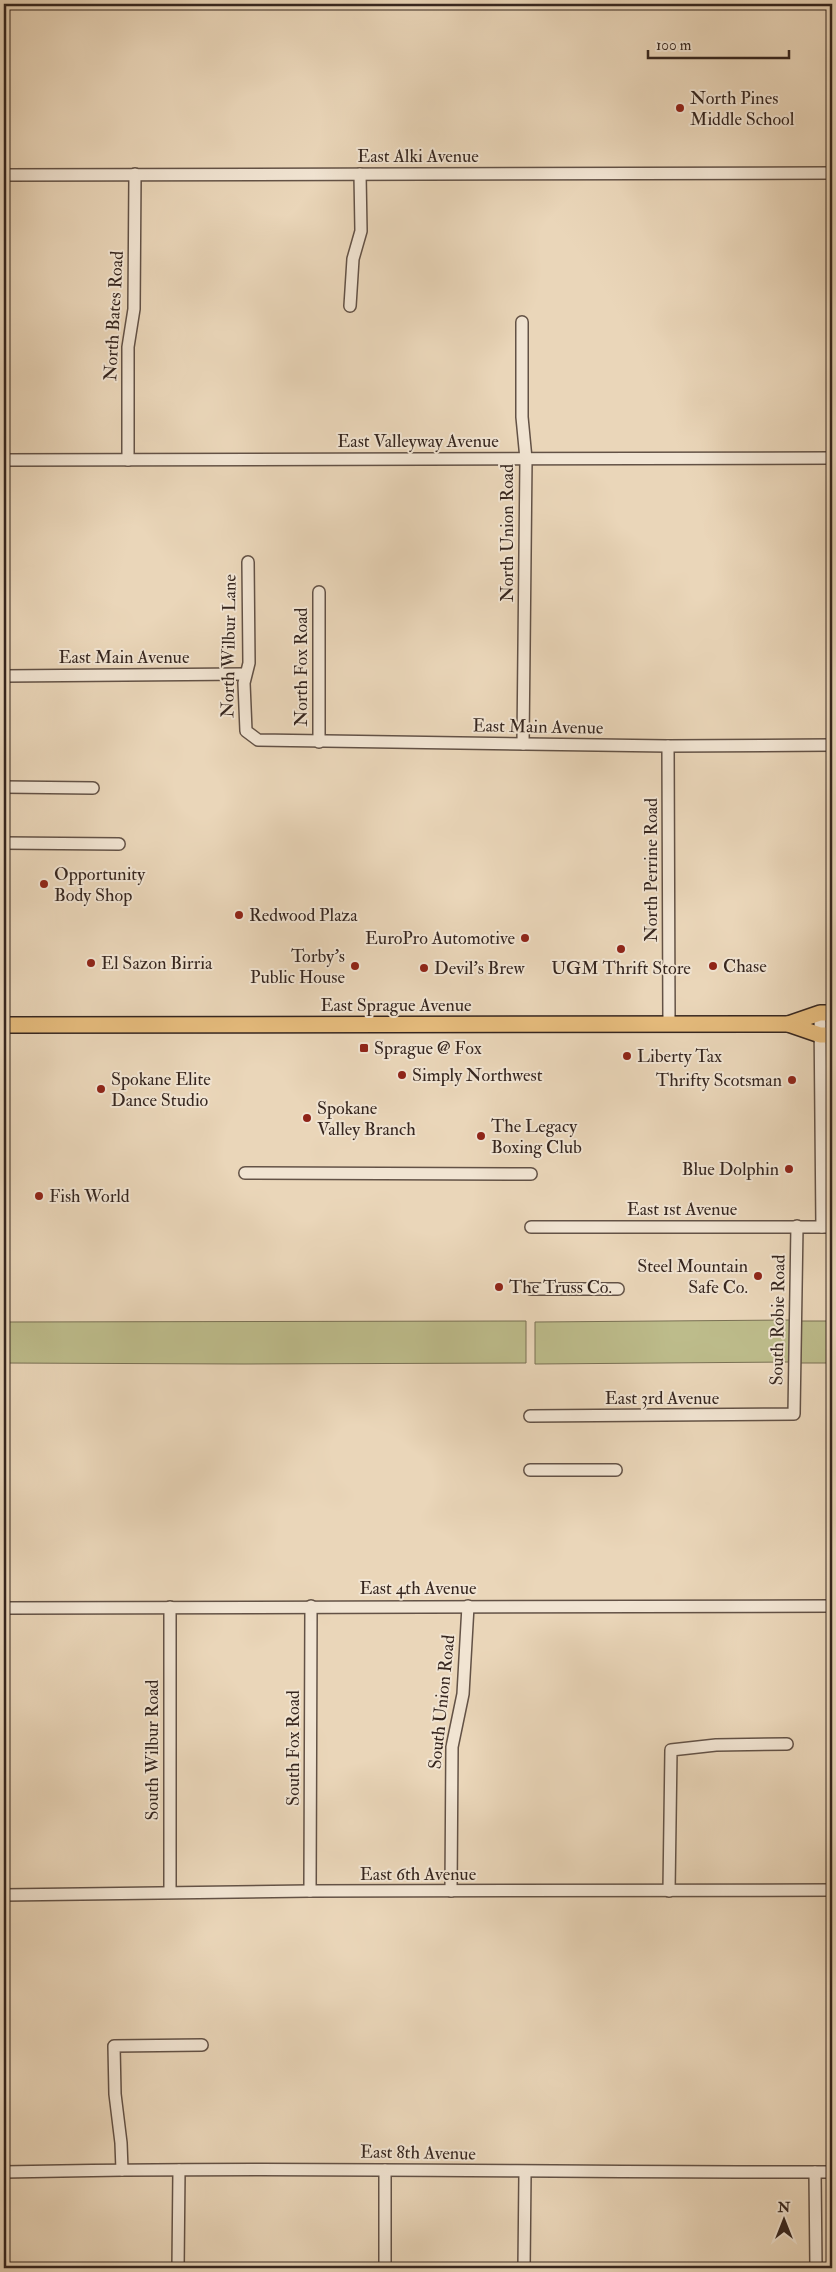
<svg xmlns="http://www.w3.org/2000/svg" width="836" height="2272" font-family="'IM FELL Double Pica',serif">
<style>
.green{fill:#bdbc8b;stroke:#7a7155}
.lines{fill:none;stroke-linecap:round;stroke-linejoin:round}
.minor-casing{stroke:#635246;stroke-width:14}
.major-casing{stroke:#36261f;stroke-width:18}
.minor{stroke:#f1e4d2;stroke-width:11}
.major{stroke:#e5bb7c;stroke-width:15}
.poi-dot{fill:#8f2418;stroke:#f1e4d2;stroke-width:2}
.labels{text-anchor:middle;dominant-baseline:central;stroke-width:4;stroke-linejoin:round;paint-order:stroke}
.poi-label{font-size:18px;fill:#36261f;stroke:#f1e4d2;text-anchor:start}
.street-label{font-size:18px;fill:#36261f;stroke:#f1e4d2}
</style>
<rect width="100%" height="100%" fill="#ead6b9"/>
<filter id="stains"><feTurbulence type="fractalNoise" baseFrequency=".004" numOctaves="4"/><feColorMatrix values="0 0 0 0 .2 0 0 0 0 .09 0 0 0 0 .02 0 0 0 .5 -.17"/></filter>
<radialGradient id="worn" r=".72"><stop offset=".6" stop-color="#630" stop-opacity="0"/><stop offset="1" stop-color="#630" stop-opacity=".3"/></radialGradient>
<g class="green">
<path d="M790,1320v42l-255,2v-42z"/>
<path d="M526,1321v42l-282,1 -240,-1v-41z"/>
<rect x="799" y="1321" width="33" height="42"/>
</g>
<g class="lines">
<g class="minor-casing">
<g id="minor">
<path d="M4,175l828,-2"/>
<path d="M350,306l3,-47 8,-28 -1,-57"/>
<path d="M522,322v95l4,42 -3,285"/>
<path d="M4,460l828,-2"/>
<path d="M128,460v-113l6,-38 1,-135"/>
<path d="M248,562l1,101 -5,20 2,48 12,9 410,6 164,-1"/>
<path d="M4,676l241,-2"/>
<path d="M319,742v-150"/>
<path d="M668,746l1,278"/>
<path d="M4,787l89,1"/>
<path d="M4,843l115,1"/>
<path d="M820,1013l2,214"/>
<path d="M245,1173l286,1"/>
<path d="M531,1227h301"/>
<path d="M531,1289h87"/>
<path d="M530,1416l264,-2 3,-188"/>
<path d="M530,1470h86"/>
<path d="M4,1608l828,-2"/>
<path d="M310,1891l1,-285"/>
<path d="M451,1891l1,-144 11,-53 5,-88"/>
<path d="M669,1891l2,-141 45,-5 71,-1"/>
<path d="M170,1892v-285"/>
<path d="M4,1895l306,-4 522,-1"/>
<path d="M122,2170l-1,-27 -6,-49 -1,-48 88,-1"/>
<path d="M385,2170v98"/>
<path d="M4,2172c276,-6 552,1 828,0"/>
<path d="M815,2172l1,96"/>
<path d="M178,2268l1,-98"/>
<path d="M524,2268l1,-95"/>
</g>
</g>
<g class="major-casing">
<g id="major">
<path d="M788,1024l32,-11h12"/>
<path d="M4,1025l784,-1 32,11h12"/>
</g>
</g>
<use href="#minor" class="minor"/>
<use href="#major" class="major"/>
</g>
<g class="poi-dot">
<circle cx="680" cy="108" r="5"/>
<circle cx="44" cy="884" r="5"/>
<circle cx="239" cy="915" r="5"/>
<circle cx="525" cy="938" r="5"/>
<circle cx="621" cy="949" r="5"/>
<circle cx="91" cy="963" r="5"/>
<circle cx="355" cy="966" r="5"/>
<circle cx="713" cy="966" r="5"/>
<circle cx="424" cy="968" r="5"/>
<rect x="359" y="1043" width="10" height="10" rx="2.5"/>
<circle cx="627" cy="1056" r="5"/>
<circle cx="402" cy="1075" r="5"/>
<circle cx="792" cy="1080" r="5"/>
<circle cx="101" cy="1089" r="5"/>
<circle cx="307" cy="1118" r="5"/>
<circle cx="481" cy="1136" r="5"/>
<circle cx="789" cy="1169" r="5"/>
<circle cx="39" cy="1196" r="5"/>
<circle cx="758" cy="1276" r="5"/>
<circle cx="499" cy="1287" r="5"/>
</g>
<g class="labels">
<g class="poi-label">
<text x="690" y="98">North Pines<tspan x="690" dy="21">Middle School</tspan></text>
<text x="54" y="874">Opportunity<tspan x="54" dy="21">Body Shop</tspan></text>
<text x="249" y="915">Redwood Plaza</text>
<text x="515" y="938" text-anchor="end">EuroPro Automotive</text>
<text x="345" y="956" text-anchor="end">Torby's<tspan x="345" dy="21">Public House</tspan></text>
<text x="101" y="963">El Sazon Birria</text>
<text x="723" y="966">Chase</text>
<text x="434" y="968">Devil's Brew</text>
<text x="621" y="968" text-anchor="middle">UGM Thrift Store</text>
<text x="374" y="1048">Sprague @ Fox</text>
<text x="637" y="1056">Liberty Tax</text>
<text x="412" y="1075">Simply Northwest</text>
<text x="111" y="1079">Spokane Elite<tspan x="111" dy="21">Dance Studio</tspan></text>
<text x="782" y="1080" text-anchor="end">Thrifty Scotsman</text>
<text x="317" y="1108">Spokane<tspan x="317" dy="21">Valley Branch</tspan></text>
<text x="491" y="1126">The Legacy<tspan x="491" dy="21">Boxing Club</tspan></text>
<text x="779" y="1169" text-anchor="end">Blue Dolphin</text>
<text x="49" y="1196">Fish World</text>
<text x="748" y="1266" text-anchor="end">Steel Mountain<tspan x="748" dy="21">Safe Co.</tspan></text>
<text x="509" y="1287">The Truss Co.</text>
</g>
<g class="street-label">
<text x="418" y="156">East Alki Avenue</text>
<text transform="translate(114 316) rotate(-87)">North Bates Road</text>
<text x="418" y="441">East Valleyway Avenue</text>
<text transform="translate(507 533) rotate(-90)">North Union Road</text>
<text transform="translate(229 646) rotate(-89)">North Wilbur Lane</text>
<text x="124" y="657">East Main Avenue</text>
<text transform="translate(301 667) rotate(-90)">North Fox Road</text>
<text transform="translate(538 727) rotate(1)">East Main Avenue</text>
<text transform="translate(651 870) rotate(-90)">North Perrine Road</text>
<text x="396" y="1005">East Sprague Avenue</text>
<text x="682" y="1209">East 1st Avenue</text>
<text transform="translate(778 1320) rotate(-89)">South Robie Road</text>
<text x="662" y="1398">East 3rd Avenue</text>
<text x="418" y="1588">East 4th Avenue</text>
<text transform="translate(442 1702) rotate(-84)">South Union Road</text>
<text transform="translate(293 1748) rotate(-90)">South Fox Road</text>
<text transform="translate(152 1750) rotate(-90)">South Wilbur Road</text>
<text x="418" y="1874">East 6th Avenue</text>
<text transform="translate(418 2153) rotate(1)">East 8th Avenue</text>
</g>
</g>
<rect width="836" height="2272" fill="none" stroke="#ead6b9" stroke-width="20"/>
<rect x="5" y="5" width="826" height="2262" fill="none" stroke="#36261f" stroke-width="2.5"/>
<rect x="10" y="10" width="816" height="2252" fill="none" stroke="#36261f"/>
<g transform="translate(784 2220)" stroke="#f1e4d2" stroke-width="4" paint-order="stroke">
<path d="M0-4L9 19L0 12L-9 19Z" fill="#36261f"/>
<text y="-8" font-size="14" font-weight="bold" text-anchor="middle" fill="#36261f">N</text>
</g>
<path d="M648 50v8h141v-8" fill="none" stroke="#36261f" stroke-width="2.5"/>
<text x="656" y="50" font-size="15" fill="#36261f" stroke="#f1e4d2" stroke-width="4" paint-order="stroke">100 m</text>
<rect width="100%" height="100%" filter="url(#stains)"/>
<rect width="100%" height="100%" fill="url(#worn)"/>
</svg>
